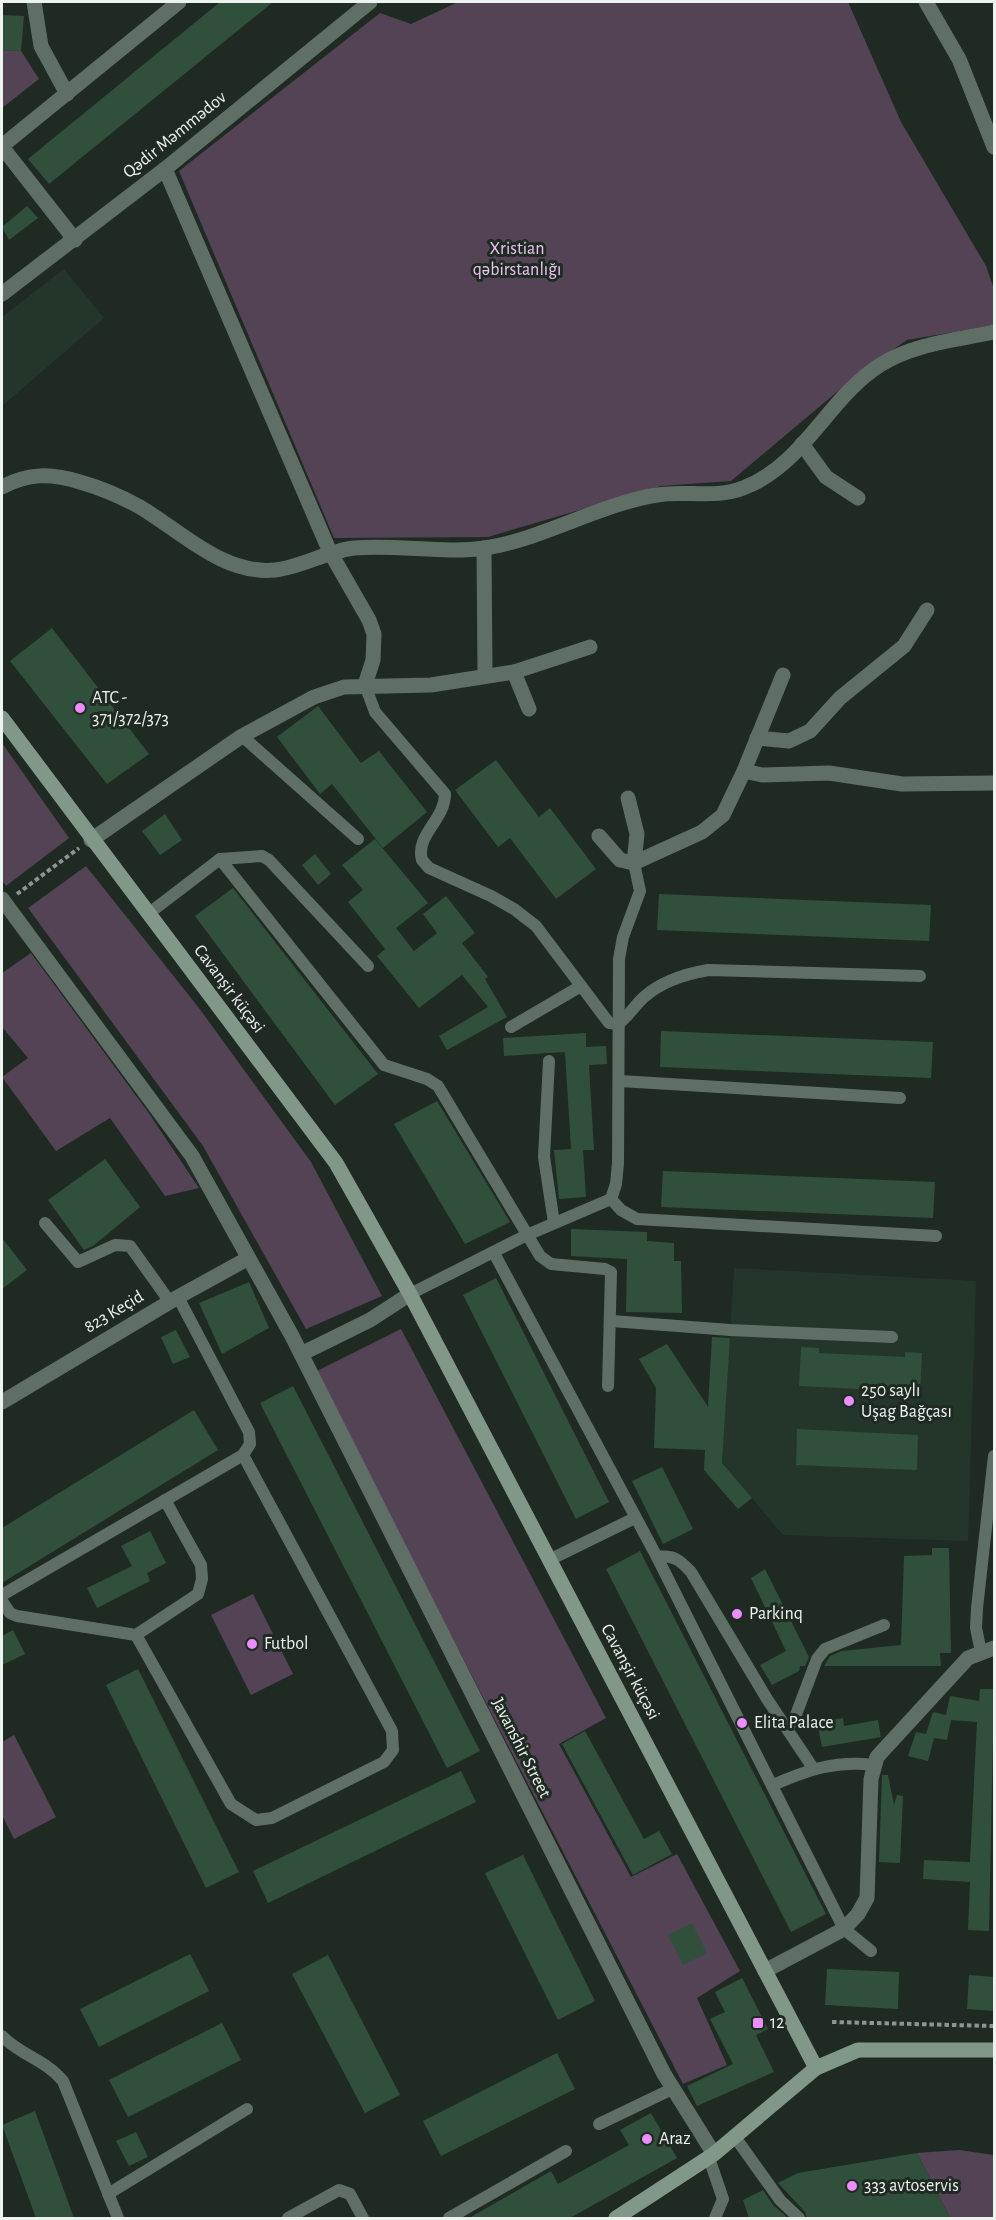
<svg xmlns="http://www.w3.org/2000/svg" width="996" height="2220" font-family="'Alegreya Sans',sans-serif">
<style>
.built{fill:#24362a}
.green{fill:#534355}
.building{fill:#30503b}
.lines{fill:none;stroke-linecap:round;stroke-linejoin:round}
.path{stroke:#8c958f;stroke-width:4;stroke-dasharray:4.5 3;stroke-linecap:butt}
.lane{stroke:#606f65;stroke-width:12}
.street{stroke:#606f65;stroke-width:15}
.secondary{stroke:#819787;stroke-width:15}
.poi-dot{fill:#eb8dfc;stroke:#1f2a22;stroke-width:2}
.labels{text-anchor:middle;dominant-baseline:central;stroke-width:6;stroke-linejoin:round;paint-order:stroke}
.street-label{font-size:18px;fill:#edf4ef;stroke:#1f2a22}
.park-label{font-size:18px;fill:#edc3f5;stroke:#1f2a22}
.poi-label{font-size:18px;fill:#edf4ef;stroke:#1f2a22;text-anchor:start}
</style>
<rect width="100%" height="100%" fill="#1f2a22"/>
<g class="built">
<path d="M64,269l40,49 -102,88v-89z"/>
<path d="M734,1268l242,13 -8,260 -185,-6 -61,-72z"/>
</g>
<g class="green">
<path d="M458,2h390l53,120 85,144 8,23v36l-87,15 -44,30 -132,111 -70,5 -173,51 -154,1 -155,-367 201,-158 31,11z"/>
<path d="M2,50l19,1 18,28 -37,29z"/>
<path d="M2,743l67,95 -63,48 -4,-5z"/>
<path d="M86,866l113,142 112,154 71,134 -76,33 -103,-183 -175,-238z"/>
<path d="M31,953l117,159 51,76 -34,8 -55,-78 -54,33 -54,-74 26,-19 -26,-31v-54z"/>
<path d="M401,1329l205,389 -47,26 72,133 46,-23 63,117 -43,27 30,67 -44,19 -368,-712z"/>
<path d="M253,1594l40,80 -42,21 -40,-80z"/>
<path d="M14,1735l42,82 -42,22 -12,-24v-73z"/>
<path d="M959,2150l35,5v63h-44l-33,-65z"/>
</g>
<g class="building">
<path d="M220,2h53l-224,182 -21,-25z"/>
<path d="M2,15l22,1 -3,35 -19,-1z"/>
<path d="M27,206l11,12 -29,22 -7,-13z"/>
<path d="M52,628l97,126 -42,30 -97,-123z"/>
<path d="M318,706l43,57 18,-12 48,61 -44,36 -51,-64 -12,10 -43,-57z"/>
<path d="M496,760l43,57 11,-9 46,61 -40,30 -46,-61 -12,9 -43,-57z"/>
<path d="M165,814l17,26 -22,15 -18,-24z"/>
<path d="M375,839l53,64 -32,25 18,23 23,-18 -14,-19 23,-18 29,37 -13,10 26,34 -3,2 22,38 -60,33 -8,-14 49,-29 -26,-32 -43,33 -42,-52 8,-7 -37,-47 15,-12 -21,-25z"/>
<path d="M315,854l16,20 -13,11 -16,-20z"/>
<path d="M233,888l145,186 -43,31 -140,-189z"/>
<path d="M659,894l272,11 -2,36 -272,-11z"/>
<path d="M661,1031l272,11 -2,36 -271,-11z"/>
<path d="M586,1033v14l20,-1 1,18 -18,1 5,85h-11l3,47 -27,2 -5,-49 17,-1 -6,-97 -61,4 -1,-18z"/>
<path d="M437,1101l73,121 -45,22 -71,-120z"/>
<path d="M105,1159l35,48 -47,39 -9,4 -36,-50z"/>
<path d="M663,1171l272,11 -2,36 -272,-11z"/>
<path d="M571,1229l76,3v9l27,2v18h7l1,52 -56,-1 1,-53 -56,-3z"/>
<path d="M2,1238l25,32 -25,19z"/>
<path d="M496,1278l113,224 -33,17 -113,-224z"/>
<path d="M249,1282l20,46 -47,26 -23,-51z"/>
<path d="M176,1330l14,27 -17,7 -12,-27z"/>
<path d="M712,1337l18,1 -8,125 30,35 -14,11 -34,-39 1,-20 -51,-2 2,-60 -17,-29 28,-15 41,63z"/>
<path d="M801,1347l18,1v5l86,4v-5l17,1 -2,39 -121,-6z"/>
<path d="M293,1386l187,365 -33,17 -187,-365z"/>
<path d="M194,1410l24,40 -216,133v-55z"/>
<path d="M797,1429l121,6 -1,35 -121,-5z"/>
<path d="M662,1467l31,62 -30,15 -31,-63z"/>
<path d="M150,1531l16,32 -19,10 3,8 -53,27 -10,-20 45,-22 -11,-20z"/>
<path d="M932,1548h17l2,105h-11l1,13h-117l6,-10 12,-5 59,-6 3,-89 28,-1z"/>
<path d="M640,1551l186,363 -35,18 -185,-363z"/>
<path d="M765,1569l44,88 -4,9h-5l-1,5 -27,14 -12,-20 26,-14 -35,-73z"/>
<path d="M13,1630l12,24 -23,11v-29z"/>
<path d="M138,1669l101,203 -33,16 -100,-203z"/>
<path d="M980,1689h14l-5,242 -21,-1 2,-48 -47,-3 1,-19 46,2 7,-140 -26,-2 -4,20 -13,-2 -6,23 -20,-5 8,-24 10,2 7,-22 13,3 4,-19 29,5z"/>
<path d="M843,1718l1,8 34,-6 3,17 -59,10 -5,-25z"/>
<path d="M585,1731l59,108 15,-8 13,23 -39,21 -71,-131z"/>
<path d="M461,1771l15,31 -208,101 -15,-32z"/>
<path d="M882,1775h6l6,30 3,-10 6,1 -3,67 -21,-1z"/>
<path d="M523,1855l72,146 -37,19 -73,-147z"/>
<path d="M692,1923l15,30 -24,12 -15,-30z"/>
<path d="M190,1954l19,37 -110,56 -19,-38z"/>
<path d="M328,1955l72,140 -35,18 -73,-139z"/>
<path d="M827,1969l72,3 -1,37 -73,-4z"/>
<path d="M969,1975l25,2v34l-27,-2z"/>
<path d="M742,1978l26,51 -12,6 18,37 -77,34 -10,-20 46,-22 -23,-45 15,-7 -10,-20z"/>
<path d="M222,2023l19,37 -113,57 -19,-37z"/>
<path d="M557,2053l18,36 -134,67 -18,-35z"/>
<path d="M35,2111l39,107h-38l-34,-93z"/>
<path d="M651,2113l26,45 -107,60h-101l82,-47 7,13 71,-39 -9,-15z"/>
<path d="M136,2132l12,25 -19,9 -13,-25z"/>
<path d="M917,2153l33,65h-143l-2,-6 -27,-29 20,-10z"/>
<path d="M763,2190l10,15 15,13h-39l-6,-18z"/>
</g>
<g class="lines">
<g class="path">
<path d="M17,894l62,-46"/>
<path d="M832,2022l162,4"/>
</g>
<g class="lane">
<path d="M365,685l10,27 70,82c0,26 -30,41 -23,66l7,8 62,28 23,13 22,17 73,97 9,1c11,-8 16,-18 26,-27 18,-16 41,-23 64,-27l212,6"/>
<path d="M242,736l116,103"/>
<path d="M220,859l164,206 43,14 11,7 102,170 11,8 54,5 6,3 -3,114"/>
<path d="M148,914l72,-55 42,-3 7,4 99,106"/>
<path d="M511,1027l70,-41"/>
<path d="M549,1061l-5,96 10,66"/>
<path d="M620,1081l280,17"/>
<path d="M611,1199l5,-15 2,-21 1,-204 4,-22 17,-46 -6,-28"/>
<path d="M45,1223l33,39 37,-17 15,1 40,56"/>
<path d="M494,1253l163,304 187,372 27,22"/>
<path d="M410,1294l117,-59 84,-36 10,11 16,9 299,17"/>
<path d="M612,1321l118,9 162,7"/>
<path d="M657,1557c17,-2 23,3 34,15l76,127 46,69"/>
<path d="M549,1560l86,-42"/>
<path d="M2,1595l241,-140 7,-11 -1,-12 -71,-135"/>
<path d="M2,1601l8,12 7,3 119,19 62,-41 4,-15 -1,-14 -36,-65"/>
<path d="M136,1635l95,169 25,16 16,-2 112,-56 9,-12 -1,-19 -149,-276"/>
<path d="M981,1652l-5,-24 1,-20 17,-152"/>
<path d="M787,1728l7,-8 23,-61 8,-10 59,-24"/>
<path d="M773,1785c34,-15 63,-25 100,-20"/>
<path d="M2,2036c18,19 44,24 61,45l55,137"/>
<path d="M599,2124l73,-35"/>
<path d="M735,2137l45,63 19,18"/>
<path d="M709,2158l14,41 -8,19"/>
<path d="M108,2194l139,-85"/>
<path d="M288,2218l51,-28 11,4 13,24"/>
<path d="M449,2218l117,-67"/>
</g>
<g class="street">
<path d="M34,2l7,44 26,48"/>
<path d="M926,2l33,57 35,88"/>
<path d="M2,146l177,-144"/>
<path d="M2,147l73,93"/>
<path d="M165,169l165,383 39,68 5,14 -1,26 -8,25"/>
<path d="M2,294l163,-125 205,-167"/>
<path d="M802,444l24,33 32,21"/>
<path d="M2,487c26,-14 49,-14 78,-5 21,6 40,14 60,25 42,25 83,68 135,63 27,-3 52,-19 79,-22 42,-4 91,6 131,0 55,-8 115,-44 172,-53 28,-5 59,4 86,-7 60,-22 85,-90 137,-123 33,-21 76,-25 114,-33"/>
<path d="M484,548l1,127"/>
<path d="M514,672l76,-25"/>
<path d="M757,738l32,3 21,-10 30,-33 64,-52 23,-36"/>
<path d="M744,771l39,-96"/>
<path d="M628,798l9,36 -3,29"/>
<path d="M599,836l21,24 14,3 68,-31 21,-17 21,-44 18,4 67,-2 73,11 92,-1"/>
<path d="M91,840l151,-104 72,-39 30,-10 87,-2 83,-13 15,37"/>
<path d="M2,899l190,257 100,180 372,738 50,80"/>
<path d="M301,1354l69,-34 40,-26"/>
<path d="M2,1402l176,-105 69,-38"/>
<path d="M765,1971l79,-42 14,-15 9,-16 4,-119 6,-22 91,-99 26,-10"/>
</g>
<g class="secondary">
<path d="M2,718l334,445 74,131 406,774"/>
<path d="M616,2218l98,-64 102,-86 42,-18h136"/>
</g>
</g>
<g class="poi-dot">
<circle cx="80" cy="708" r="6"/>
<circle cx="849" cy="1401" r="6"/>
<circle cx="737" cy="1614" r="6"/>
<circle cx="252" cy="1644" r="6"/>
<circle cx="742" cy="1723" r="6"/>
<rect x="752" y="2017" width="12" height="12" rx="3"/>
<circle cx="647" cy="2139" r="6"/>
<circle cx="852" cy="2186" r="6"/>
</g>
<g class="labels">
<g class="street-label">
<text transform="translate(175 135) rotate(-39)">Qədir Məmmədov</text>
<text transform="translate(229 989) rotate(53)">Cavanşir küçəsi</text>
<text transform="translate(114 1312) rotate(-31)">823 Keçid</text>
<text transform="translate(630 1672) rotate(62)">Cavanşir küçəsi</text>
<text transform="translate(521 1748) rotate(63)">Javanshir Street</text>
</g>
<g class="park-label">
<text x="517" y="249">Xristian<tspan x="517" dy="21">qəbirstanlığı</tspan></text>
</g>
<g class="poi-label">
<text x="92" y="698">ATC -<tspan x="92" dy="21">371/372/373</tspan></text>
<text x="861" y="1391">250 saylı<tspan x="861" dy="21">Uşag Bağçası</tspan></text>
<text x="749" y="1614">Parkinq</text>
<text x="264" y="1644">Futbol</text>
<text x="754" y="1723">Elita Palace</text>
<text x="770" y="2023">12</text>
<text x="659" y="2139">Araz</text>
<text x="864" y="2186">333 avtoservis</text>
</g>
</g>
<rect width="996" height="2220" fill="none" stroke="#edf4ef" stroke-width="6"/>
</svg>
